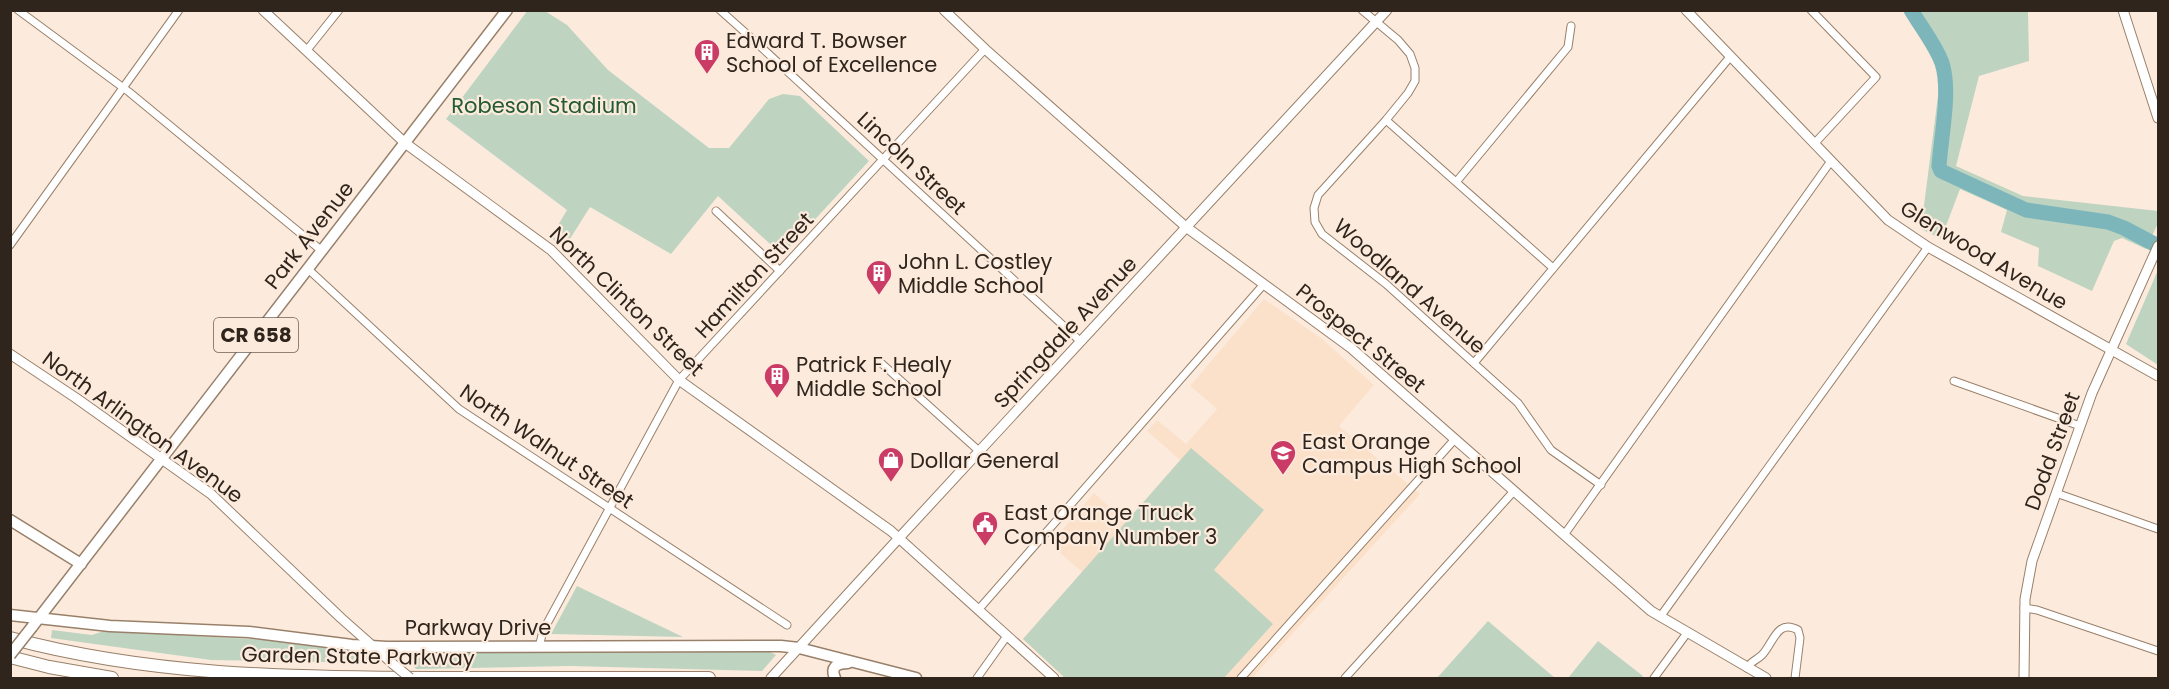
<svg xmlns="http://www.w3.org/2000/svg" width="2169" height="689" font-family="Poppins,sans-serif">
<style>
.built{fill:#fce1ca}
.green{fill:#bed4c1}
.lines{fill:none;stroke-linecap:round;stroke-linejoin:round}
.river{stroke:#7db6ba;stroke-width:15}
.minor-casing{stroke:#99806a;stroke-width:9}
.tertiary-casing{stroke:#99806a;stroke-width:11}
.secondary-casing{stroke:#99806a;stroke-width:13}
.primary-casing{stroke:#99806a;stroke-width:13}
.motorway-casing{stroke:#99806a;stroke-width:14}
.minor{stroke:#fff;stroke-width:7}
.tertiary{stroke:#fff;stroke-width:9}
.secondary{stroke:#fff;stroke-width:10}
.primary{stroke:#fff;stroke-width:10}
.motorway{stroke:#fff;stroke-width:12}
.tertiary-bridge-casing{stroke:#99806a;stroke-width:11;stroke-linecap:butt}
.primary-bridge-casing{stroke:#99806a;stroke-width:13;stroke-linecap:butt}
.tertiary-bridge{stroke:#fff;stroke-width:9}
.primary-bridge{stroke:#fff;stroke-width:10}
.labels{text-anchor:middle;dominant-baseline:central;stroke-width:4.5;stroke-linejoin:round;paint-order:stroke}
.shield{fill:#fcebdd;stroke:#6d6056;stroke-width:1.5}
.shield-label{font-size:20px;font-weight:bold;fill:#30251c}
.poi-label{font-size:21px;fill:#30251c;stroke:#fcebdd;text-anchor:start}
.park-label{font-size:21px;fill:#225a32;stroke:#fcebdd}
.street-label{font-size:21px;fill:#30251c;stroke:#fcebdd}
</style>
<rect width="100%" height="100%" fill="#fcebdd"/>
<path class="built" d="M1264,299l57,39 53,47 -35,41 81,68 -168,184h-187l-42,-39 59,-67 -32,-28 44,-51 32,29 54,-62 -33,-29 10,-11 29,24 31,-35 -27,-23z"/>
<g class="green">
<path d="M528,10l17,1 22,14 41,45 101,78h20l40,-49 14,-5 17,2 69,65 -87,94 -64,-59 -47,58 -81,-47 -27,43 -12,-13 16,-27 -121,-91z"/>
<path d="M1905,11h123l1,50 -50,15 -23,90 67,30 135,15v12l-12,26 -24,-11 -8,3 -22,50 -54,-25 1,-18 -38,-16 6,-22 -47,-21 -19,50 -20,-10 20,-157z"/>
<path d="M2158,270v95l-32,-21z"/>
<path d="M1191,448l73,62 -50,60 59,54 -49,54h-159l-42,-39z"/>
<path d="M577,586l106,51 -132,-3z"/>
<path d="M1488,621l67,57h-118z"/>
<path d="M52,630l40,5 12,-4 166,9 98,14 11,9 -168,-3 -160,-22z"/>
<path d="M1598,641l45,35 -2,2h-73z"/>
<path d="M608,651l162,1 6,3 -14,16 -192,-5 -154,3 -8,-11 36,-1 14,-4z"/>
</g>
<g class="lines">
<path class="river" d="M1911,10c10,17 24,34 31,53 9,28 -1,73 -3,103l2,5 85,39 82,12 16,6 34,18"/>
<g class="minor-casing">
<g id="minor">
<path d="M18,10l111,82 193,159"/>
<path d="M720,10l28,25 332,306"/>
<path d="M1362,10l36,30 12,14 5,14v13l-7,12 -22,27 -68,75 -4,13 1,14 7,12 64,50 132,119 33,47 50,35"/>
<path d="M1811,10l65,67 -62,67"/>
<path d="M307,50l32,-40"/>
<path d="M1386,120l167,148"/>
<path d="M1457,181l111,-134 3,-21"/>
<path d="M716,211l64,60"/>
<path d="M10,245l169,-235"/>
<path d="M308,269l151,140 328,216"/>
<path d="M880,362l99,89"/>
<path d="M1474,363l256,-306"/>
<path d="M1954,381l126,45"/>
<path d="M2056,493l102,36"/>
<path d="M1564,535l267,-374"/>
<path d="M2024,608l13,2 121,41"/>
<path d="M979,609l285,-325"/>
<path d="M1660,617l268,-370"/>
<path d="M539,647l4,-16 136,-251 306,-331"/>
<path d="M1747,668c4,-7 10,-8 15,-13 11,-11 15,-37 36,-25l2,8 -5,40"/>
<path d="M977,678l30,-42"/>
<path d="M1241,678l214,-239"/>
<path d="M1345,678l169,-187"/>
<path d="M1654,678l33,-45"/>
</g>
</g>
<g class="tertiary-casing">
<g id="tertiary">
<path d="M263,10l142,133 146,107 128,130 212,151 163,147"/>
<path d="M944,10l41,39 201,178 165,121 300,263 115,67"/>
<path d="M1686,10l202,210 40,27 230,129"/>
<path d="M2123,10l35,108"/>
<path d="M10,354l66,44 135,96 130,124 52,46"/>
<path d="M771,678l128,-140 488,-528"/>
<path d="M2024,678l1,-79 7,-38 60,-168 66,-147"/>
</g>
</g>
<g class="secondary-casing">
<g id="secondary">
<path d="M10,520l71,44"/>
<path d="M10,615l100,11 139,6 103,13 35,2 394,-1 18,2 117,30"/>
<path d="M835,678c-5,-11 2,-15 13,-15"/>
</g>
</g>
<g class="primary-casing">
<path id="primary" d="M32,627l475,-617"/>
</g>
<g class="motorway-casing">
<g id="motorway">
<path d="M10,638c137,37 280,40 421,40 92,0 185,0 278,0"/>
<path d="M10,657l39,10 63,11"/>
</g>
</g>
<use href="#minor" class="minor"/>
<use href="#tertiary" class="tertiary"/>
<use href="#secondary" class="secondary"/>
<use href="#primary" class="primary"/>
<use href="#motorway" class="motorway"/>
<g class="tertiary-bridge-casing">
<path id="tertiary-bridge" d="M393,664l17,14"/>
</g>
<g class="primary-bridge-casing">
<path id="primary-bridge" d="M10,655l22,-28"/>
</g>
<use href="#tertiary-bridge" class="tertiary-bridge"/>
<use href="#primary-bridge" class="primary-bridge"/>
</g>
<defs>
<g id="building-pin" transform="scale(1.35)"><path d="M0 17L-7.5 6A9.5 9.5 0 1 1 7.5 6Z" fill="#ca3c66" stroke="#fcebdd"/><path d="M-4-6H4V6H1V3H-1V6H-4ZM-2.5-4.3h1.7v1.8h-1.7ZM.8-4.3h1.7v1.8H.8ZM-2.5-1h1.7V.8h-1.7ZM.8-1h1.7V.8H.8Z" fill="#fff"/></g>
<g id="school-pin" transform="scale(1.35)"><path d="M0 17L-7.5 6A9.5 9.5 0 1 1 7.5 6Z" fill="#ca3c66" stroke="#fcebdd"/><path d="M0-5L7-2L0 1L-7-2ZM-4 1L0 2.5L4 1V4Q0 6-4 4Z" fill="#fff"/></g>
<g id="shop-pin" transform="scale(1.35)"><path d="M0 17L-7.5 6A9.5 9.5 0 1 1 7.5 6Z" fill="#ca3c66" stroke="#fcebdd"/><path d="M-5-2.5h2.3a2.7 3.5 0 0 1 5.4 0H5L5.5 6h-11ZM-1.5-2.5h3a1.5 2.3 0 0 0-3 0Z" fill="#fff"/></g>
<g id="civic-pin" transform="scale(1.35)"><path d="M0 17L-7.5 6A9.5 9.5 0 1 1 7.5 6Z" fill="#ca3c66" stroke="#fcebdd"/><path d="M-.6-6.5H3V-4.5H.6V-3L4-1V1h2V6H-6V1h2V-1L-.6-3ZM-1.2 2.5V6h2.4V2.5Z" fill="#fff"/></g>
</defs>
<g fill-rule="evenodd">
<use href="#building-pin" x="707" y="52"/>
<use href="#building-pin" x="879" y="273"/>
<use href="#building-pin" x="777" y="376"/>
<use href="#school-pin" x="1283" y="453"/>
<use href="#shop-pin" x="891" y="460"/>
<use href="#civic-pin" x="985" y="524"/>
</g>
<g class="labels">
<rect class="shield" x="214" y="318" width="84" height="34" rx="4.5"/>
<g class="shield-label">
<text x="256" y="335">CR 658</text>
</g>
<g class="poi-label">
<text x="726" y="40">Edward T. Bowser<tspan x="726" dy="24">School of Excellence</tspan></text>
<text x="898" y="261">John L. Costley<tspan x="898" dy="24">Middle School</tspan></text>
<text x="796" y="364">Patrick F. Healy<tspan x="796" dy="24">Middle School</tspan></text>
<text x="1302" y="441">East Orange<tspan x="1302" dy="24">Campus High School</tspan></text>
<text x="910" y="460">Dollar General</text>
<text x="1004" y="512">East Orange Truck<tspan x="1004" dy="24">Company Number 3</tspan></text>
</g>
<g class="park-label">
<text x="544" y="105">Robeson Stadium</text>
</g>
<g class="street-label">
<text transform="translate(912 163) rotate(43)">Lincoln Street</text>
<text transform="translate(309 235) rotate(-52)">Park Avenue</text>
<text transform="translate(1984 255) rotate(31)">Glenwood Avenue</text>
<text transform="translate(754 275) rotate(-47)">Hamilton Street</text>
<text transform="translate(1410 286) rotate(41)">Woodland Avenue</text>
<text transform="translate(627 301) rotate(44)">North Clinton Street</text>
<text transform="translate(1065 332) rotate(-47)">Springdale Avenue</text>
<text transform="translate(1361 338) rotate(39)">Prospect Street</text>
<text transform="translate(143 427) rotate(36)">North Arlington Avenue</text>
<text transform="translate(547 446) rotate(34)">North Walnut Street</text>
<text transform="translate(2052 451) rotate(-70)">Dodd Street</text>
<text x="478" y="627">Parkway Drive</text>
<text transform="translate(358 656) rotate(1)">Garden State Parkway</text>
</g>
</g>
<rect width="2169" height="689" fill="none" stroke="#30251c" stroke-width="24"/>
</svg>
